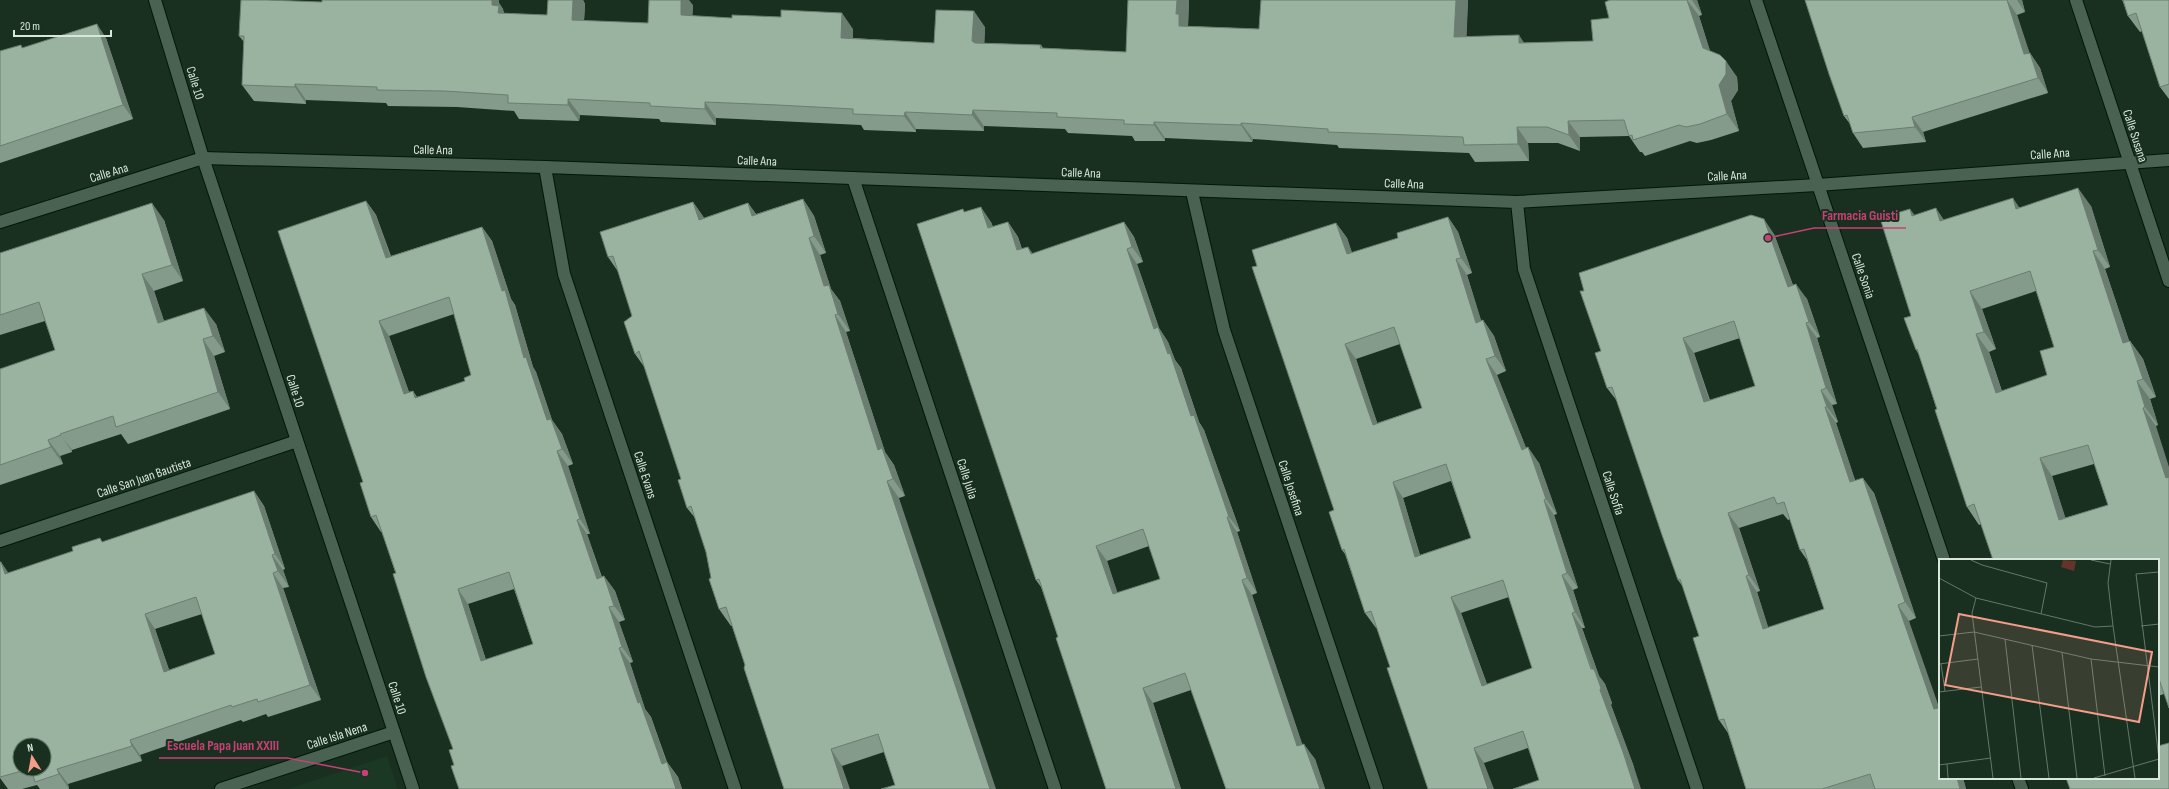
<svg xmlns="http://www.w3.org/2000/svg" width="2169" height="789" font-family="'Sofia Sans Condensed',sans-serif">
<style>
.built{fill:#1b3825}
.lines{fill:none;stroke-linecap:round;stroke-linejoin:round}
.minor-casing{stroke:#02170a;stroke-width:14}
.minor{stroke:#4a6251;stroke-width:12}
.wall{fill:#849a8a;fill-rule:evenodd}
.shaded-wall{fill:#6b7d70}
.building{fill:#99b3a0;stroke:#6b7d70;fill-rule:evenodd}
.labels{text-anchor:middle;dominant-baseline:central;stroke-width:4;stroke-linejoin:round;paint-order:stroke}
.street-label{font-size:13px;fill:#d8e6dc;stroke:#192f20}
.inset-road{fill:none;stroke:#65786b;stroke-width:1}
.view{fill:#f49d8b;fill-opacity:0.15;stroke:#f49d8b;stroke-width:2}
.inset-edge{fill:none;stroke:#d8e6dc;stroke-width:2}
.leader{fill:none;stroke:#c64175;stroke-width:1.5}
.callout-dot{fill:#c64175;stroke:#192f20;stroke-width:1.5}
.callout-label{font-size:14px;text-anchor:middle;font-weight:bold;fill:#c64175;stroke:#192f20;stroke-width:4;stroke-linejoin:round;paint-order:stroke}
</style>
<rect width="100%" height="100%" fill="#192f20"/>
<path class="built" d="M387,756l11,33h-110z"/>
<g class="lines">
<g class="minor-casing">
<g id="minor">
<path d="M155,0l48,158 210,631"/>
<path d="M1756,0l188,560"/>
<path d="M2076,0l93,281"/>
<path d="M545,167l19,107 171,515"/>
<path d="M853,178l202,611"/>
<path d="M1192,192l32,138 153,459"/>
<path d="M1517,202l7,67 173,520"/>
<path d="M0,222l203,-64 342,9 972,35 300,-17 352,-25"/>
<path d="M0,541l297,-100"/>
<path d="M2018,778l4,11"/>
<path d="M221,789l173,-57"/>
</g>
</g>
<use href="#minor" class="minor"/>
</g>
<g class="wall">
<path d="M375,0h124v3l4,6 1,4 43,2 1,-15h35l2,4 -1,17 64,2 45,-18 -1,11 161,13v9l81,5 51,-16 -1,16 57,2 2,3 83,4 2,-52h61l-1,26 71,3 2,-29h207l-2,37 58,6 69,-2 16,-23 1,-18h87l5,15 -3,1 11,35 27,26 1,13 -7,11 8,30 -28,9 -14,3 -7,-2 -45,15 -3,-4h-2l-11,-16 -49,1v14l-22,-8h-30l1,18 -54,1 -6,-9 -130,-5 -2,-3 -84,-6 -1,3 -87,-4v3h-30l-3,-5 -64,-3 -3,-4 -81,-3v5l-68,-2v3l-52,-2 -3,-5 -145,-7v7l-55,-3 -2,-3 -79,-4 -1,6 -60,-2 -5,-8 -57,-4 -69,-1 -2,-3 -80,-3v4l-52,-3 -12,-16 2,-43 -5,-6 83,-34z"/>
<path d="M1805,0h217l3,12 -8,3 12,38h1l10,15 8,25 -125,39 3,10 -63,6 -10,-15 -3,-9 -6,-8z"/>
<path d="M2122,0h47v99l-9,-12 -18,-56 -2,1 -12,-16 -5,-14z"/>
<path d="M106,38l27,81 -133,44v-112l23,-3z"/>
<path d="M803,199l11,17 12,37 -6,2 11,34 9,12 10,30 -4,1 39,120 9,13 11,31 -6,2 -4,287 -11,-33 -42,14 -97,-101 -13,-39h-1l-12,-17 -13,-57 -11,-34 -8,-10 -6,-29 -36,-111 -10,-14 -3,-38 -13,-43 -11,-16 85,-55 11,16 44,-15 8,11z"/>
<path d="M366,201l10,14 15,41 91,-29 10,14 19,58 4,6 18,62 3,5 16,48 10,14 11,30 -5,2 22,68h-3l15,43 2,-1 11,15 10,29 -6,2 14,40 -3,1 15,46 6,8 16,45 11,15 4,12h-223l-5,-24 -1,-16 -71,-217h-1l-10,-15 -8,-35zM454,314l17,61 -6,6 -48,16 -4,-6 -4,1 -20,-56zM514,589l19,55 -47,16 -18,-56z"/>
<path d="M2091,206l19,61 -5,2 24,72h1l13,18 13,38 -6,2 8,26 -2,1 8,268 -6,2v-136l-177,-36 -2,1 -12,-18 -47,-151 -4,-6 -1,-135 29,5 76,-13zM2036,291l18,56 -7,28 -45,16 -13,-39 7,-3 -14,-40zM2094,464l14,41 -43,13 -13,-42z"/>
<path d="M965,212l26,10 2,5 15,-5 10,15 4,12 11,5 91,-32 10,15 9,25 -6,2 22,64 9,14 7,18 6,8 18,54 5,8 36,101 -3,1 20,61 -5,2 50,149 13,15 10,30h-99l-35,-99 -38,13 28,86h-75l-48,-152 -17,-50 -5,-7zM1149,546l11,33 -43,14 -10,-32z"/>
<path d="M1448,217l10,15 14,41 -5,2 14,46 2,-1 11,16 12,35 -9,4 29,73 13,15 18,51 -3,1 24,73 -5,2 12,38h-3l17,48 6,8 7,19 -1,2 23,62 -95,13 -11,-32 -44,15 -94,-96 -13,-39h-1l-11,-15 -20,-59 -3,-4 -8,-40 -77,-244 79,-43 11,15 5,15 46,-15zM1400,344l22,64 -45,15 -21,-64zM1451,481l20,57 -51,17 -17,-57zM1509,597l23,71 -45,16 -26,-71z"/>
<path d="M164,220l19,61 -29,10 10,30 52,3 9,28 -11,4 16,53 -102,35 -7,-10 -49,16v2l-12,4 3,8 -63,21v-116l55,-19 -10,-29 -45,14v-82z"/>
<path d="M1774,234l19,51 14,14 13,38 -3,1 20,66 -5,1 6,17 -2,1 19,57 19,13 42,125 -7,3 31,157h23l3,11h-220l-18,-56 -9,-13 -20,-84 -16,-49 -5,-7 -61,-179 -10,-13 -6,-37 -17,-60zM1740,338l15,48 -45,14 -16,-47zM1783,514l5,6 2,-1 10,31 7,10 17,49 -56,19 -11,-36 3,-1 -21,-63z"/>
<path d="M254,491l10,15 21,63 -2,1 6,17 -6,1 38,112 -53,17 -2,-3 -23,8 -2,-2 -101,35 2,6 -74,23 1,5h-29l-3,-4 -15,4h-14l-8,-11v-216h1l7,11 95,-31zM202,614l13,40 -46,16 -14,-41zM20,745l24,24h-24z"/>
</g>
<g class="shaded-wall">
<path d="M492,0h7v3l4,6v3l7,10v7l-18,-24z"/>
<path d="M573,0h10l2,4 -2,32 -11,-16z"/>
<path d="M681,0h8l4,5 -1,26 -11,-16z"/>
<path d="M1177,0h12l-1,26 3,4 -12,-4 -3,-12z"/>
<path d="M1456,0h12l-2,54 -12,-17z"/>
<path d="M1687,0l12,16 15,48 -11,-16z"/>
<path d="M1692,0h5l5,15z"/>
<path d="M2007,0l10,15 18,54 -11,-15z"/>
<path d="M2017,0h5l3,12z"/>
<path d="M974,11l11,16 -1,31 -12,-17z"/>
<path d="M842,13l11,16v25l-12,-16z"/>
<path d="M97,24l9,14 27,81 -10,-14z"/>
<path d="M1519,35l11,17 -11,-9z"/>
<path d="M2030,53l10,15 8,25 -10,-15z"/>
<path d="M1726,61l11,16 1,13 -7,11 8,30 -12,-17 -8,-29z"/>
<path d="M295,84l11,16v4l-11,-17z"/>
<path d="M568,99l12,16 -1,6 -11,-16z"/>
<path d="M705,102l11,16v7l-11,-16z"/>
<path d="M973,110l11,16v5l-12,-16z"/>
<path d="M905,112l11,17v3l-12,-16z"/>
<path d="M1912,117l11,15 3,10 -11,-15z"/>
<path d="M1568,121l12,16v14l-11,-16z"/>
<path d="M1154,122l11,16v3l-11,-16z"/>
<path d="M1241,123l12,16 -1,3 -11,-17z"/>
<path d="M1517,127l11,16 1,18 -11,-17z"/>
<path d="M2078,188l13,18 19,61 -12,-17z"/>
<path d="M2013,198l12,18 -9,-7z"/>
<path d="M803,199l11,17 12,37 -12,-17z"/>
<path d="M366,201l10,14 20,58 -10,-15z"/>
<path d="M693,202l12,17 -6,1z"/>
<path d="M152,203l12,17 19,61 -11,-16z"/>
<path d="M748,203l12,17 -8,-4z"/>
<path d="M981,207l10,15 8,21 -11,-15z"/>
<path d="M1936,208l12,18 -8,-5z"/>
<path d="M1910,209l13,17 -11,-10z"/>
<path d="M1448,217l10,15 14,41 -11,-15z"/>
<path d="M1764,219l10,15 25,68 -11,-15z"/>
<path d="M1008,222l10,15 9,28 -10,-15z"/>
<path d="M1124,222l10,15 9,25 -11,-15z"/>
<path d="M1336,223l11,15 11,32 -11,-16z"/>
<path d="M482,227l10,14 19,58 4,6 18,62 3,5 16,48 10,14 11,30 -11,-15 -15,-29 -23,-62z"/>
<path d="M809,238l11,17 11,34 9,12 10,30 -12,-17 -14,-28z"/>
<path d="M1028,247l11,15 -8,-8z"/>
<path d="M1127,249l10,15 22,64 9,14 7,18 6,8 18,54 5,8 36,101 -11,-14 -61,-163 -14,-25z"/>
<path d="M2093,251l12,18 31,92 -13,-18z"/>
<path d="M1456,259l11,16 20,64 -11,-16z"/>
<path d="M142,274l12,17 16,48 -12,-16z"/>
<path d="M1796,284l11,15 13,38 -11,-15z"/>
<path d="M1970,291l12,18 14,40 -12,-17z"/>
<path d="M204,308l12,16 9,28 -12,-16z"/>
<path d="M835,315l11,17 39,120 9,13 11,31 -12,-17 -15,-29z"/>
<path d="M1483,320l11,16 12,35 -11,-15z"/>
<path d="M379,321l10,15 26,73 -11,-15z"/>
<path d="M1806,323l11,15 20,66 -11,-16z"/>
<path d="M1976,334l13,18 19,58 -12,-17z"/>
<path d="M1683,338l11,15 21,65 -11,-16z"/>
<path d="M203,339l11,17 16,53 -12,-17z"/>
<path d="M2130,341l13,18 13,38 -13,-18z"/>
<path d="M1345,344l11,15 27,81 -10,-15z"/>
<path d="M1486,359l11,16 36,90 -11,-15z"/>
<path d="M2137,381l13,18 8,26 -13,-18z"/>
<path d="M1821,390l11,15 6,17 -11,-15z"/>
<path d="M413,391l10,15 -8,-8z"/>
<path d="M1825,407l11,16 25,75 -11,-16z"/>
<path d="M2143,408l13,18 13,41v16l-3,-5z"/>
<path d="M60,434l12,16v2l-11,-17z"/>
<path d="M48,440l12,16 3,8 -12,-17z"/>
<path d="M1528,447l11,16 18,51 -11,-15z"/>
<path d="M557,451l11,15 22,68 -10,-15z"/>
<path d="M2040,458l12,18 20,62 -13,-18z"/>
<path d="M1863,478l11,15 42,125 -11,-16z"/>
<path d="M887,481l12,17 97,291h-6z"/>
<path d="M1393,482l10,16 22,75 -10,-16z"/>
<path d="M254,491l10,15 21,63 -10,-15z"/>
<path d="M1544,500l10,15 24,73 -11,-15z"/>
<path d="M1728,513l11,15 21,63 -11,-16z"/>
<path d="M1227,517l10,15 20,61 -10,-15z"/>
<path d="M577,520l10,14 20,60 -10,-15z"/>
<path d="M1096,546l11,15 16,48 -10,-15z"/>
<path d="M272,555l11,15 6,17 -11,-16z"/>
<path d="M1,562l10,15 -6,-3z"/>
<path d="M273,573l10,15 38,112 -11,-15z"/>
<path d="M1562,575l11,15 12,38 -10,-16z"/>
<path d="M604,576l11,15 10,29 -11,-14z"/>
<path d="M1746,576l11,16 17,53 -11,-16z"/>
<path d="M1242,580l10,15 56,166 -11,-15z"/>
<path d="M458,589l10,15 23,72 -10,-15z"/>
<path d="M1451,597l10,16 32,88 -11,-15z"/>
<path d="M1898,605l11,16 31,89v7l-6,-8z"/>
<path d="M609,607l10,15 14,40 -11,-15z"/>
<path d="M1572,613l10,15 17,48 6,8 7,19 -1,2 23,62 7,22h-6z"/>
<path d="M145,614l10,15 20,58 -11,-15z"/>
<path d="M619,648l11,15 15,46 6,8 21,62 -10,-15 -24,-61z"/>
<path d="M1143,688l10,15 28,86h-5z"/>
<path d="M130,740l10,15 2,6 -10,-15z"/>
<path d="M1304,744l11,15 10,30h-5z"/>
<path d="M1474,748l10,15 10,26h-6z"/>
<path d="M831,749l11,17 8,23h-6z"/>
<path d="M667,762l11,15 4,12h-6z"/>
<path d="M57,769l11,15 1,5 -10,-15z"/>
<path d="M1957,778h6l3,11h-6z"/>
</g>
<g class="building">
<path d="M241,0h26l55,2v-2h170v5l7,1 -1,7 49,2 1,-15h25l-1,20 76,3 1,-23h32v15l51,3v-3l49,2v-7l61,3 -1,25 93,5 2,-33 38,1 -2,30 3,2 66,2 -1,3 86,4 2,-52h49l-1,14h3v12l80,3 2,-29h195l-2,37 65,-2v8l74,-2 -2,-21 18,-2 -4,-16 5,-2h77l16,48 17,7 6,6v13l-7,11 8,29 -27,10 -14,3 -7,-2 -46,15 -1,-5 -3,1 -5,-16 -56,1 1,14 -22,-8h-30l1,17 -54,1 -1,-8 -135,-5v-3l-87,-6v2l-87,-3v3l-30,-1v-4l-67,-3v-4l-84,-3 -1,5 -67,-3 -1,4 -51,-2v-5l-75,-4 -73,-3v7l-55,-3v-3l-82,-4v6l-60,-2v-8l-63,-4 -68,-1v-3l-82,-3v3l-53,-2 2,-49h-5z"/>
<path d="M1805,0h202l17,54 6,-1 8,25 -126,39 3,10 -62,6 -6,-18 -3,1 -15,-42z"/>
<path d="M2123,0h46v84l-9,3 -24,-74 -8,3z"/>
<path d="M97,24l26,81 -123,41v-95l21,-6 1,3z"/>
<path d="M2078,188l20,62 -5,1 30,92 7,-2 13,38 -6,2 8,26 -2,1 23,70 3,-1v231l-11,-32v-116h-165l-19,-56 -7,3 -32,-97 2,-1 -20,-60 -1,1 -12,-32 7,-2 -31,-98 30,-9 2,7 24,-8 4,13 73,-23 3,11zM2030,271l24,76 -14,4 7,24 -51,18 -20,-59 8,-2 -14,-41zM2088,445l20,60 -49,15 -19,-62z"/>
<path d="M803,199l11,37 -5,2 15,48 5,-1 9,29 -3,1 43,135 4,-2 11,31 -6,2 103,308h-109l14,-4 -17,-51 -47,15 13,40h-60l-40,-121 1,-3 -19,-58 -7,2 -10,-30 2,-1 -5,-26 -15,-46 -4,2 -9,-28 3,-1 -42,-128 -4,3 -11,-32 8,-6 -19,-60 -5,1 -8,-25 93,-30 6,18 49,-17 4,13z"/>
<path d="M366,201l20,57 96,-31 20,64 3,-1 19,68 2,-1 21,63 4,-1 11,30 -5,2 23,68 -3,1 20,59 7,-3 10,30 -5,1 13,40 -3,1 19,55 2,-1 22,62 5,-2 9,27h-217l-8,-23 3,-1 -5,-15 4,-1 -27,-72 -33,-103 3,-1 -20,-58 -5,2 -11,-34 3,-1 -85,-251zM449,297l22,78 -7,3 1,3 -50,17 -2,-7 -9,3 -25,-73zM509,572l24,72 -52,17 -23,-72z"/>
<path d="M152,203l20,62 -30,9 16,49 46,-15 9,28 -10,3 15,53 -102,35 -3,-11 -53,18 1,1 -13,5 3,7 -51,18v-96l55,-19 -16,-48 -39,13v-62z"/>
<path d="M981,207l7,21 20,-6 9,28 11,-3 3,7 93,-32 8,25 -5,2 27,80 4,-2 10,27 2,-1 21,63 3,-1 35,102h-2l20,61 -5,2 55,166 7,-2 16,45h-94l-41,-116 -42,15 33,101h-70l-50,-151 2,-1 -19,-58 -3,1 -119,-356 46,-15 1,3zM1143,529l17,50 -47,15 -17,-48z"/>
<path d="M1751,215l13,4 24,68 8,-3 13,38 -3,1 20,65 -5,2 6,17h-2l25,75 13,-4 42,124 -7,3 36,104 4,-1 2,5v65h17l3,11h-85l-5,-15 -48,15h-76l-22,-70 -5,1 -26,-82 6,-2 -19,-57 -2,1 -16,-45 -50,-148 -5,1 -12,-35 6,-2 -21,-60h4l-5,-18zM1734,321l21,65 -51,16 -21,-64zM1774,497l3,7 7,-2 16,48 4,-1 20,60 -61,20 -17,-53 3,-1 -21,-62z"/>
<path d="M1448,217l13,41 -5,1 20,64 7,-3 12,36 -9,3 36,91 6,-3 18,52 -2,1 23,73 -5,2 13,37 -3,1 19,56h3l7,19 -1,2 23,62 12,37h-122l26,-9 -16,-49 -49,17 14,41h-60l-41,-121 3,-1 -19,-56 -6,2 -21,-64 -2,1 -13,-38 5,-2 -82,-243 5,-1 -5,-16 84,-27 11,31 51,-16 -1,-5zM1394,327l28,81 -49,17 -28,-81zM1446,464l25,74 -56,19 -22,-75zM1503,580l29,88 -50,18 -31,-89z"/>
<path d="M254,491l21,63 -3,1 6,16 -5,2 37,112 -52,17 -1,-3 -25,8 -1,-2 -101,35 2,6 -75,23 2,5 -24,8 -4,-13h13v-24h-24v24h9l-29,8v-215h1l4,12 68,-23 -1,-4 28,-9 2,4zM196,597l19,57 -51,18 -19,-58z"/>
<path d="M2169,743v46h-99l-4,-11h92v-32z"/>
</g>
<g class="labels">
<g class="street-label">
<text transform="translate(195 83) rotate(73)">Calle 10</text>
<text transform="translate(2135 136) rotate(72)">Calle Susana</text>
<text transform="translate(433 150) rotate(1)">Calle Ana</text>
<text transform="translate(2050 154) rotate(-4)">Calle Ana</text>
<text transform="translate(757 161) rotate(2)">Calle Ana</text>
<text transform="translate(109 173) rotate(-17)">Calle Ana</text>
<text transform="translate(1081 173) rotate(2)">Calle Ana</text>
<text transform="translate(1727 176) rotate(-3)">Calle Ana</text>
<text transform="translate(1404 184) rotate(2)">Calle Ana</text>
<text transform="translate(1863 276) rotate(71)">Calle Sonia</text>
<text transform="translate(295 391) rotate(72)">Calle 10</text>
<text transform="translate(645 475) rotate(72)">Calle Evans</text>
<text transform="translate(144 478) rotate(-19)">Calle San Juan Bautista</text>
<text transform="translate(967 479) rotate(72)">Calle Julia</text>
<text transform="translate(1291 488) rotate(72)">Calle Josefina</text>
<text transform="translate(1613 493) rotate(72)">Calle Sofía</text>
<text transform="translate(397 698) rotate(72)">Calle 10</text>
<text transform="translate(337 736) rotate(-18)">Calle Isla Nena</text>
</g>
</g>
<g transform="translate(1939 559)">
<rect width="220" height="220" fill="#192f20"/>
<path d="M124,1l13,1 -2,10 -13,-4z" fill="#64342b"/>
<path class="inset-road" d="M32,1l11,5 65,18 -6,31M152,1l19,4M172,1l-3,23 5,43 22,152M0,19l37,20 119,29 18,-1M37,39l-4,15 21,165M202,67l18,-2M0,77l35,-4 117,27 68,8M66,80l16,139M93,86l17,133M123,93l15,126M152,100l14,117M0,105l39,-5M2,105l4,27M0,133l42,-5M220,200l-23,-185 23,-2M8,205l1,14M0,206l52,-7M155,219l65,-19"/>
<path class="view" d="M20,55l193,38 -13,70 -194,-37z"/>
<rect width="220" height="220" class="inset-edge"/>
</g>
<path class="leader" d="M1768 238L1814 228H1906M365 773L287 758H159"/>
<g class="callout-dot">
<circle cx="1768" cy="238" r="4"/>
<circle cx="365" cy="773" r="4"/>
</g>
<g class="callout-label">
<text x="1860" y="220">Farmacia Guisti</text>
<text x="223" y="750">Escuela Papa Juan XXIII</text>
</g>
<g transform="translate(32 757) rotate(349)"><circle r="19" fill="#192f20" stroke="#65786b"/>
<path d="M0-3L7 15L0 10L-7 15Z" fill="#f49d8b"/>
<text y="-6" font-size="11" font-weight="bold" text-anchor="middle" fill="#d8e6dc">N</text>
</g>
<path d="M14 30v6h97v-6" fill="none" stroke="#d8e6dc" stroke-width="2"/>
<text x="20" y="30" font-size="12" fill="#d8e6dc" stroke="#192f20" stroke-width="3" paint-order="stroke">20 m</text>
</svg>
